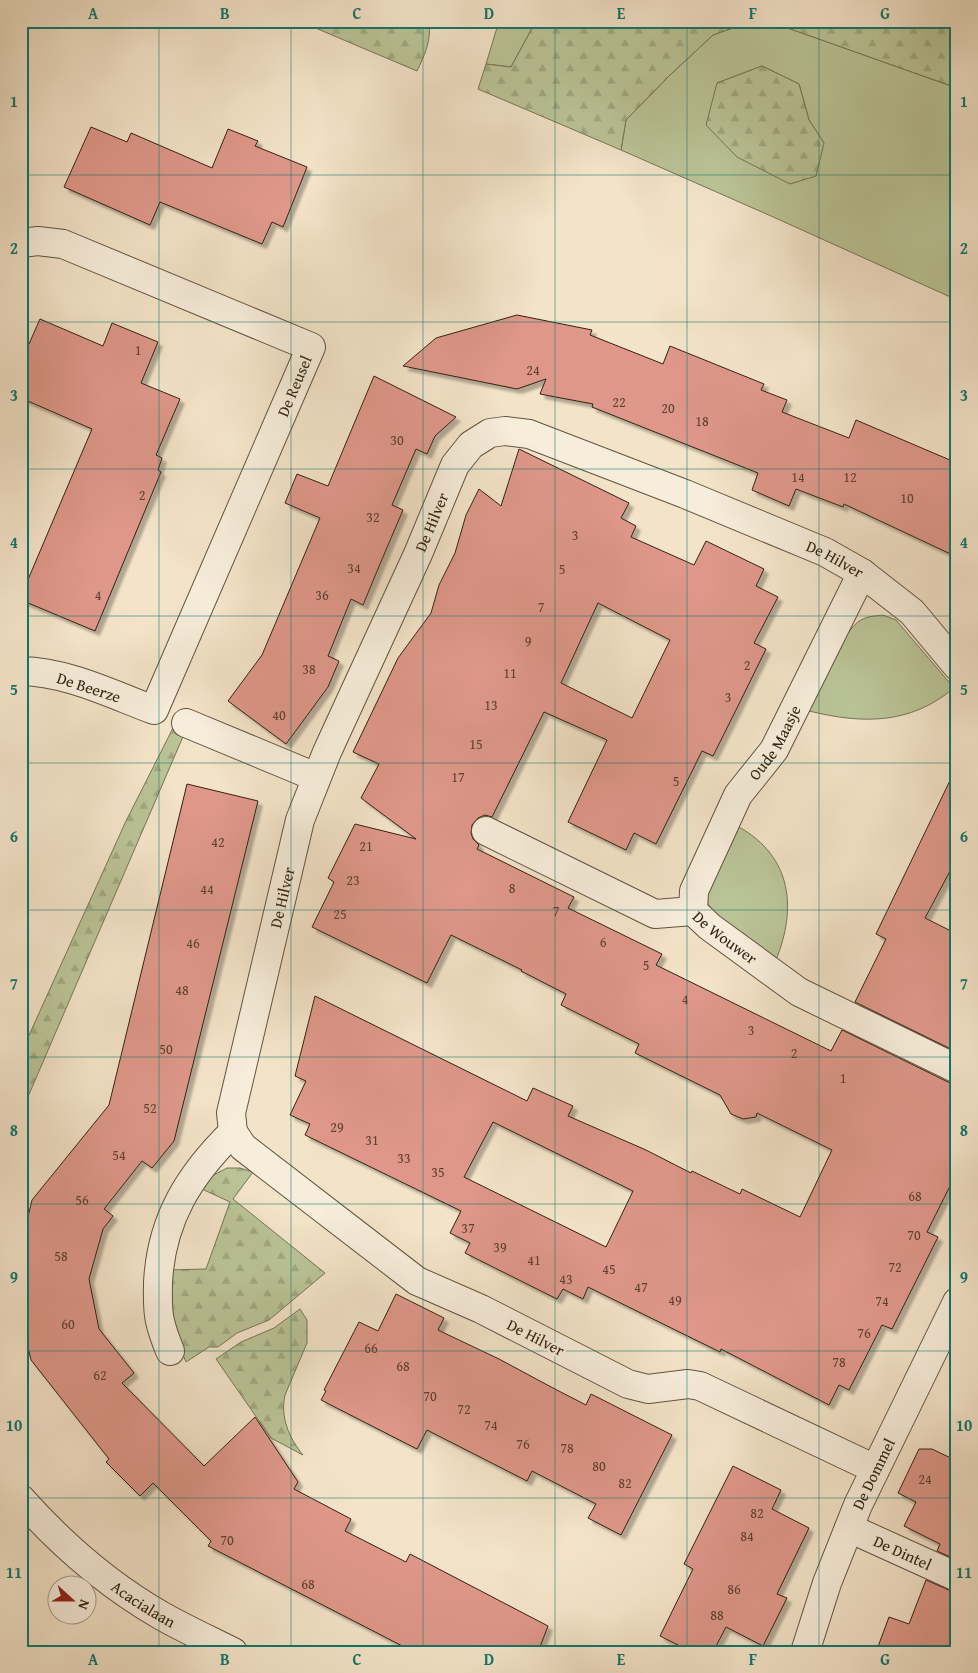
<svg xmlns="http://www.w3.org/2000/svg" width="978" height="1673" font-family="'Gentium Book Plus',serif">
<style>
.green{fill:#bac497;stroke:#767454;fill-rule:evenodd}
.forest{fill:url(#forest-firs);stroke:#767454}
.building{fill:#de9789;stroke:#322312;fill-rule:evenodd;filter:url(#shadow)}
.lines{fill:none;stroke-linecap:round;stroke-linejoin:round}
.minor-casing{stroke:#625340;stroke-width:30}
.minor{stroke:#f7eddb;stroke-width:28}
.grid{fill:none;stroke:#0f766e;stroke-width:1;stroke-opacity:0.55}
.labels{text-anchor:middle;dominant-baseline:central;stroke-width:4.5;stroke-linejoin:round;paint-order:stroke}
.number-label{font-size:14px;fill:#5d4030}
.street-label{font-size:16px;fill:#322312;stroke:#f7eddb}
.neatline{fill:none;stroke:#0f766e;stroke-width:2}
.grid-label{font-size:16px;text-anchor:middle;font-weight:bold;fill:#0f766e}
</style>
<defs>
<pattern id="forest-firs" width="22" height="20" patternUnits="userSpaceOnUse" patternTransform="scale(1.25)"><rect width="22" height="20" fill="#bac497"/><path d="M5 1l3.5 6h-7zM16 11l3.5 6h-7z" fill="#a0a881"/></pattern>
<filter id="shadow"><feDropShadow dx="4.5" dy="4.5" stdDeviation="1" flood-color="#0004"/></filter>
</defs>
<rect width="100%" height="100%" fill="#f3e3c8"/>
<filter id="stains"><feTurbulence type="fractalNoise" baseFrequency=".004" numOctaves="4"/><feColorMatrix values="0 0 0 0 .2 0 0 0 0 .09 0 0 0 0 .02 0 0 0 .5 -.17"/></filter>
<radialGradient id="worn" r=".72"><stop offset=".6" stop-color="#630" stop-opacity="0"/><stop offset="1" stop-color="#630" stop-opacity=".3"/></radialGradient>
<g class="green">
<path d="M499,21h37l-25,46 -25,-3z"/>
<path d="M752,21h16l189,67v212l-186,-84 -150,-66 5,-30 43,-44 44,-41zM762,66l37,18 10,36 15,23 -107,-60z"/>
<path d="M883,615l13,5 58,68c-44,37 -92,36 -145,23 10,-21 33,-81 52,-91 7,-4 15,-4 22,-5z"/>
<path d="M739,827c53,30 58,81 37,133l-58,-42 -10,-14 -1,-8 2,-6z"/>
</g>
<g class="forest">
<path d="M299,21h129c5,17 -4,35 -11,50z"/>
<path d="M536,21h216l-39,14 -44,41 -43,44 -5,30 -143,-61 8,-25 25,3z"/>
<path d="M768,21h189v67z"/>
<path d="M762,66l37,18 10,36 15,23 -8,33 -26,8 -53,-27 -31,-32 11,-42z"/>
<path d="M173,728l12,4 -164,381v-60l105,-232z"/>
<path d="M227,1168h13l13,4 -20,27 92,74 -56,47 -32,13 -19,14h-9l-23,15 -11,-26 -8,-66 39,-1 24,-67 -28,-13 10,-13z"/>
<path d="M300,1309l7,11v23l-22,52c-5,22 4,43 18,60l-32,-17 -55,-79 25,-17 33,-14z"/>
</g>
<g class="building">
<path d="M91,127l36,15 4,-9 81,35 16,-39 30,12 -3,5 52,21 -24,60 -11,-5 -10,22 -102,-42 -10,23 -86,-38z"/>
<path d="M517,315l75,15 -2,5 73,29 7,-18 94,38 -3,6 26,10 -5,12 67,26 7,-18 101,43v94l-113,-53 -1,3 -47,-18 -7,17 -37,-16 6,-17 -166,-66 1,-3 -53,-10 6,-15 -29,10 -114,-23 33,-28z"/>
<path d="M40,319l63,27 9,-23 46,19 -17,41 39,16 -24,56 6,3 -4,12 3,2 -66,159 -74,-31v-4l71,-167 -71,-31v-36z"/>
<path d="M374,376l82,41 -21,19 -8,18 -11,-5 -24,56 11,5 -23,54 -17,41 -12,-6 -23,57 11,5 -11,26 -42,57 -58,-43 34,-46 58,-137 -35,-15 12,-29 31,12z"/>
<path d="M519,449l110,54 -8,15 15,8 -5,11 63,28 12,-24 58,28 -8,17 22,11 -24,46 12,6 -30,61 -23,46 -11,-5 -46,93 -22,-11 -8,17 -58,-28 39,-82 -63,-28 -52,105 -7,-2 -7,3 -6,7 -1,8 2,6 6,6 -2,4 97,48 -6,11 94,46 -6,11 122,60 53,26 11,-21 108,53 7,1v88l-30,60 11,5 -46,92 -10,-4 -33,65 -10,-5 -10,20 -108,-56 -1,3 -132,-65 -5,12 -20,-10 -6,10 -92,-46 5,-10 -20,-10 11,-22 -156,-76 5,-11 -20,-9 16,-34 -11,-5 20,-80 212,105 6,-13 40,18 -5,10 78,34 45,23 1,-2 48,23 2,-5 58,28 32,-67 -75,-37 -1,4 -13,2 -12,-5 -11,-19 -85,-42 4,-9 -78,-39 5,-11 -45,-23 1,-1 -71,-35 -24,48 -115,-56 22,-45 -6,-4 27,-54 61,15 -55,-41 18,-34 -26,-12 45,-94 33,-45 8,-28 16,-32 11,-38 13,-26 22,17zM598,603l72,37 -38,78 -71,-35zM493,1122l140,69 -27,56 -142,-70z"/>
<path d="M957,766v92l-32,60 32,16v118l-102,-50 31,-63 -10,-5z"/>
<path d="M187,784l71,17 -84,340 -22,27 -10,-7 -38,48 9,7 -10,13 -14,50 10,50 35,44 -12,10 82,83 51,-49 43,65 -4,7 57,30 -6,12 61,31 4,-8 138,72 -10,26h-124l-206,-106 3,-5 -58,-58 -13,13 -34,-34 3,-3 -78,-99 -10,-43v-71l11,-46 77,-95z"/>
<path d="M396,1294l48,24 -6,12 61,29 54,29 33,17 5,-11 81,41 -51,100 -33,-17 8,-14 -64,-33 -5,10 -100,-51 -10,19 -96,-49 5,-9 -2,-1 35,-68 19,9z"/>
<path d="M919,1449h13l25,12v99l-20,-9 3,-7 -36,-18 12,-24 -18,-9z"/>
<path d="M733,1466l48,24 -9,19 37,19 -32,66 10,4 -24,48 -37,-19 -13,25h-21l-32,-16 33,-67 -9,-5z"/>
<path d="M926,1580l25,11 6,1v60h-81l13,-35 20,7z"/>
</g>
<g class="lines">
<g class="minor-casing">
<g id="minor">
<path d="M21,243l17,-2 25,3 248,103 -157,363c-43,-16 -86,-38 -133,-39"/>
<path d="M186,723l130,54"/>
<path id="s1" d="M486,831l169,83 38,-3 17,16 89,65 158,77"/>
<path id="s2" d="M693,911l1,-20 44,-96 36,-45 88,-177"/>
<path d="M170,1351c-4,-10 -8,-20 -10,-30 -3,-12 -2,-26 -2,-38 3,-63 31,-108 75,-151"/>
<path id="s3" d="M875,1469l-175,-83 -12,-2 -40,5 -20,-5 -147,-75 -64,-28 -174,-134 -10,-15 -2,-19 69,-293 27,-68 91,-198 37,-89 16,-20 19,-12 15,-2 24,3 156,60 140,58 37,21 50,39 45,54"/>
<path id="s4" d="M21,1499c41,46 87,86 141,117 23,13 47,24 71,36"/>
<path id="s5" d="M849,1528l108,49"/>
<path id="s6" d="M805,1652l22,-69 31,-78 99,-203"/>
</g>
</g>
<use href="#minor" class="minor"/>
</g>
<path class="grid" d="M159,21v1631M291,21v1631M423,21v1631M555,21v1631M687,21v1631M819,21v1631M21,175h936M21,322h936M21,469h936M21,616h936M21,763h936M21,910h936M21,1057h936M21,1204h936M21,1351h936M21,1498h936"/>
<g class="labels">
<g class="number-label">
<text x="138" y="350">1</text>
<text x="533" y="370">24</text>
<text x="619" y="402">22</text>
<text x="668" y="408">20</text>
<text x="702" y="421">18</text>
<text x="397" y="440">30</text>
<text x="798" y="477">14</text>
<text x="850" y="477">12</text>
<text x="142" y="495">2</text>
<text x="907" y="498">10</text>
<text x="373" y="517">32</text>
<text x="575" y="535">3</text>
<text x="354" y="568">34</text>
<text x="562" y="569">5</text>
<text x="98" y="595">4</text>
<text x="322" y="595">36</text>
<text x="541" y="607">7</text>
<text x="528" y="641">9</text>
<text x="747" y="665">2</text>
<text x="309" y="669">38</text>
<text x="510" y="673">11</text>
<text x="728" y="697">3</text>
<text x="491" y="705">13</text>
<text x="279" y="715">40</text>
<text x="476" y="744">15</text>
<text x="458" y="777">17</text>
<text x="676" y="781">5</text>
<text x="218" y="842">42</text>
<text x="366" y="846">21</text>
<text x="353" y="880">23</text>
<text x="512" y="888">8</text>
<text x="207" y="889">44</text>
<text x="556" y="911">7</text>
<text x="340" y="914">25</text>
<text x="603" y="942">6</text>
<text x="193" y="943">46</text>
<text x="646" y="965">5</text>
<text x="182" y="990">48</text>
<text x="685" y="999">4</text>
<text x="751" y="1030">3</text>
<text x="166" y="1049">50</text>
<text x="794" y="1053">2</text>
<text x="843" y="1078">1</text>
<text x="150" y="1108">52</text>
<text x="337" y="1127">29</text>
<text x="372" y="1140">31</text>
<text x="119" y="1155">54</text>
<text x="404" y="1158">33</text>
<text x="438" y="1172">35</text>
<text x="915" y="1196">68</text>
<text x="82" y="1200">56</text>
<text x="468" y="1228">37</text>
<text x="914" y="1235">70</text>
<text x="500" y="1247">39</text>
<text x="61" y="1256">58</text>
<text x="534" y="1260">41</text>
<text x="895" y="1267">72</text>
<text x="609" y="1269">45</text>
<text x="566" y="1279">43</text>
<text x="641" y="1287">47</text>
<text x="675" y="1300">49</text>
<text x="882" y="1301">74</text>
<text x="68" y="1324">60</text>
<text x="864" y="1333">76</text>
<text x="371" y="1348">66</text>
<text x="839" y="1362">78</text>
<text x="403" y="1366">68</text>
<text x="100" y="1375">62</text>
<text x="430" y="1396">70</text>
<text x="464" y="1409">72</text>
<text x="491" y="1425">74</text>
<text x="523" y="1444">76</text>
<text x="567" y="1448">78</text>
<text x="599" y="1466">80</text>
<text x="925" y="1479">24</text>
<text x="625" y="1483">82</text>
<text x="757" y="1513">82</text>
<text x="747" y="1536">84</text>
<text x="227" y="1540">70</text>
<text x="308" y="1584">68</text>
<text x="734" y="1589">86</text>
<text x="717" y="1615">88</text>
</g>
<g class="street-label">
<text transform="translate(294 386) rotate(-67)">De Reusel</text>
<text stroke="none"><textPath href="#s3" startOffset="1385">De Hilver</textPath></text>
<text stroke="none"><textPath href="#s3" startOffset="1865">De Hilver</textPath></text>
<text transform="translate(89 687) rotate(18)">De Beerze</text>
<text stroke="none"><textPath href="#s2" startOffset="190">Oude Maasje</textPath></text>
<text stroke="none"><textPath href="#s3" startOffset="980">De Hilver</textPath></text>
<text stroke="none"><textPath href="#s1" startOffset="268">De Wouwer</textPath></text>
<text transform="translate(536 1337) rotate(27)">De Hilver</text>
<text stroke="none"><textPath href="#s6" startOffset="191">De Dommel</textPath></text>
<text stroke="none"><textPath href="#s5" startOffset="59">De Dintel</textPath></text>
<text stroke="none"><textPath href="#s4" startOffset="162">Acacialaan</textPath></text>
</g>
</g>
<rect width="978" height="1673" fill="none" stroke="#f3e3c8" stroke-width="55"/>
<g transform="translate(72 1600) rotate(111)"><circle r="24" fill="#f7eddb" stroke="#a89c8b"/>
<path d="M0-4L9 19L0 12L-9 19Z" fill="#8f2418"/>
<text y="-8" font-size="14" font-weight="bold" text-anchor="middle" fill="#322312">N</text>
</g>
<rect x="28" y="28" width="922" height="1618" class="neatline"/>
<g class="grid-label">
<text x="93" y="19">A</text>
<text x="225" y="19">B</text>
<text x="357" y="19">C</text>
<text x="489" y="19">D</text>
<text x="621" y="19">E</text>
<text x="753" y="19">F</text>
<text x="885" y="19">G</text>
<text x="14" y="107">1</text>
<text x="964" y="107">1</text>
<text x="14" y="254">2</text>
<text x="964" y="254">2</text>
<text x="14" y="401">3</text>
<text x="964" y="401">3</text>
<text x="14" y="548">4</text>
<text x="964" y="548">4</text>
<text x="14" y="695">5</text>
<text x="964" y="695">5</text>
<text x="14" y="842">6</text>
<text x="964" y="842">6</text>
<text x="14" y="989">7</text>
<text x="964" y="989">7</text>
<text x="14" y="1136">8</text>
<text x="964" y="1136">8</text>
<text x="14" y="1283">9</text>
<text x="964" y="1283">9</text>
<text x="14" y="1431">10</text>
<text x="964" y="1431">10</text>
<text x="14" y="1578">11</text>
<text x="964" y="1578">11</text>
<text x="93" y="1665">A</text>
<text x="225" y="1665">B</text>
<text x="357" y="1665">C</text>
<text x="489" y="1665">D</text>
<text x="621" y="1665">E</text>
<text x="753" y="1665">F</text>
<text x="885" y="1665">G</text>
</g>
<rect width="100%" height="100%" filter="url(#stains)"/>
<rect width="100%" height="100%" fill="url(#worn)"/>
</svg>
